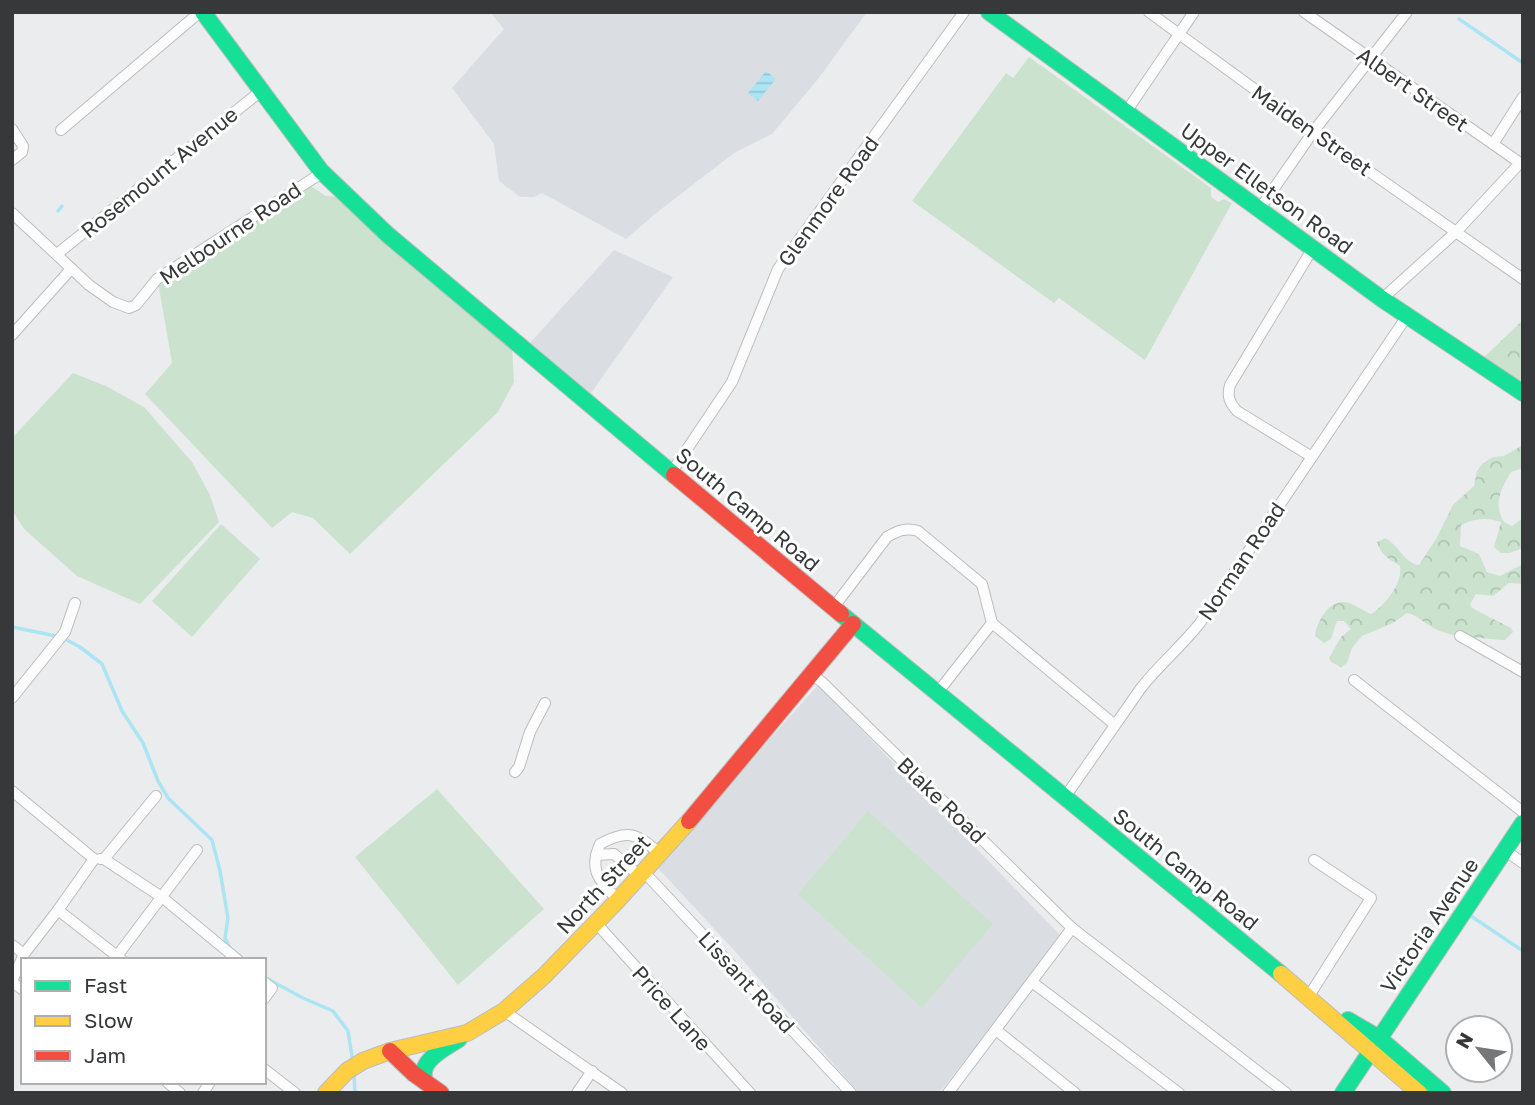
<svg xmlns="http://www.w3.org/2000/svg" width="1535" height="1105" font-family="'Golos Text',sans-serif">
<style>
.built{fill:#dadee3}
.forest{fill:url(#forest-crowns)}
.pitch{fill:#cbe3ce}
.water{fill:url(#water-rules)}
.lines{fill:none;stroke-linecap:round;stroke-linejoin:round}
.stream{stroke:#abe5f4;stroke-width:3.5}
.street-casing{stroke:#bcbdbe;stroke-width:12}
.fast-casing{stroke:#bcbdbe;stroke-width:18}
.slow-casing{stroke:#bcbdbe;stroke-width:18}
.jam-casing{stroke:#bcbdbe;stroke-width:18}
.street{stroke:#fcfcfc;stroke-width:10}
.fast{stroke:#16e098;stroke-width:16}
.slow{stroke:#ffcf43;stroke-width:16}
.jam{stroke:#f24e42;stroke-width:16}
.labels{text-anchor:middle;dominant-baseline:central;stroke-width:6;stroke-linejoin:round;paint-order:stroke}
.street-label{font-size:21px;fill:#373839;stroke:#fff}
</style>
<defs>
<pattern id="forest-crowns" width="20" height="18" patternUnits="userSpaceOnUse" patternTransform="scale(1.75)"><rect width="20" height="18" fill="#cbe3ce"/><path d="M2 6a3 3 0 1 1 6 0M12 15a3 3 0 1 1 6 0" fill="none" stroke="#afc4b2"/></pattern>
<pattern id="water-rules" width="6" height="5" patternUnits="userSpaceOnUse" patternTransform="scale(1.75)"><rect width="6" height="5" fill="#abe5f4"/><path d="M0 2.5h6" fill="none" stroke="#94c5d2"/></pattern>
</defs>
<rect width="100%" height="100%" fill="#ebecee"/>
<g class="built">
<path d="M490,12h377l-49,67 -46,55 -38,19 -79,61 -29,25 -84,-46 -8,4h-14l-21,-16 -5,-37 -42,-56 52,-59z"/>
<path d="M614,250l59,27 -84,119 -59,-53z"/>
<path d="M818,685l244,252 -123,156h-80l-127,-145 -76,-82z"/>
</g>
<g class="forest">
<path d="M1523,320v66l-41,-27z"/>
<path d="M1523,445v23l-12,4c-10,17 -18,32 -7,50l8,4 11,-8v30l-13,5h-9l-7,-6 7,-25c-15,-5 -26,-4 -40,3l-1,21 19,8 8,18 13,4 23,-12v20l-14,-1 -16,13 -17,-2 -6,10 2,4 39,20 2,4 -8,8h-4c-16,-2 -47,-3 -61,-9 -12,-4 -20,-15 -33,-18l-14,10 -31,13 -10,12 -5,15 -6,4 -10,-5 -2,-4 12,-21 10,-8 -7,-8h-7l-6,18 -7,4 -9,-7c1,-13 13,-35 29,-34 9,0 18,9 27,12 14,-9 32,-31 29,-48 -11,-7 -19,-11 -23,-24l8,-4c14,7 19,25 34,27l17,-26 17,-34 21,-19 3,-15 5,-7 11,-7 11,-1z"/>
</g>
<g class="pitch">
<path d="M1029,57l182,131v9l7,5 6,-3 8,4 -87,157 -86,-62 -5,5 -142,-102 94,-128 7,5z"/>
<path d="M306,183l20,13 14,1 172,148 2,37 -16,30 -148,142 -37,-36 -21,-6 -20,16 -127,-134 27,-31 -14,-81z"/>
<path d="M73,373l33,13 38,21 48,55 18,33 9,27 -79,82 -63,-28 -53,-47 -12,-19v-72z"/>
<path d="M221,524l39,35 -68,78 -40,-36z"/>
<path d="M437,789l107,120 -86,76 -103,-128z"/>
<path d="M868,811l125,113 -71,84 -124,-114z"/>
</g>
<path class="water" d="M766,71l10,8 -18,22 -10,-8z"/>
<g class="lines">
<g class="stream">
<path d="M1459,19l64,44"/>
<path d="M58,211l4,-5"/>
<path d="M12,627l49,10 19,10 22,17 20,47 21,32 15,38 10,17 44,42 8,31 8,47 -3,20 5,10"/>
<path d="M1468,914l55,37"/>
<path d="M264,977l39,21 30,13 15,20 5,32"/>
<path d="M354,1074l1,19"/>
</g>
<g class="street-casing">
<g id="street">
<path d="M1149,12l30,22 15,-22"/>
<path d="M1304,12l219,153"/>
<path d="M1126,112l53,-78 134,98 210,147"/>
<path d="M12,129l11,17 -1,6 -10,8"/>
<path d="M61,130l139,-118"/>
<path d="M1493,144l30,-47"/>
<path d="M1259,210l54,-78 94,-120"/>
<path d="M12,213l77,72 24,17 16,6 7,-3 21,-26 163,-105 1,-3"/>
<path d="M57,254l204,-163"/>
<path d="M1382,299l75,-68 63,-68"/>
<path d="M12,335l59,-66"/>
<path d="M1312,457l-75,-46c-8,-9 -10,-15 -7,-26l83,-137"/>
<path d="M671,473l61,-91 46,-113 186,-257"/>
<path d="M833,608l54,-71c10,-6 19,-10 31,-6l64,53 10,39"/>
<path d="M1460,636l63,36"/>
<path d="M811,674l11,8 250,246 214,165"/>
<path d="M1354,680l169,132"/>
<path d="M938,692l54,-69 123,102"/>
<path d="M12,698l53,-66 10,-29"/>
<path d="M515,772l4,-5 11,-35 15,-29"/>
<path d="M12,791l82,68"/>
<path d="M1065,797l76,-109c18,-23 40,-41 59,-65l207,-307"/>
<path d="M1504,850l19,13"/>
<path d="M596,855l18,-1 26,22"/>
<path d="M100,859h4l52,-63"/>
<path d="M104,859l59,39 75,62"/>
<path d="M644,872l207,221"/>
<path d="M618,900c-18,-19 -30,-29 -18,-56 28,-15 37,-11 60,10"/>
<path d="M58,910l64,50"/>
<path d="M596,923l154,170"/>
<path d="M12,945l12,9"/>
<path d="M114,960l83,-110"/>
<path d="M12,981l12,-27 34,-44 36,-51"/>
<path d="M12,982l11,8"/>
<path d="M264,982l8,6 -8,11"/>
<path d="M1032,982l147,111"/>
<path d="M1309,996l62,-98 -57,-38"/>
<path d="M504,1011l118,82"/>
<path d="M996,1030l79,63"/>
<path d="M264,1069l31,24"/>
<path d="M167,1082l13,11"/>
<path d="M203,1093l7,-11"/>
<path d="M577,1093l15,-22"/>
<path d="M948,1093l124,-165"/>
</g>
</g>
<g class="fast-casing">
<g id="fast">
<path d="M203,12l118,159 67,64 286,240"/>
<path d="M989,12l393,287 141,94"/>
<path d="M841,614l440,360"/>
<path d="M1348,1020l31,18 64,55"/>
<path d="M425,1082c-8,-21 19,-33 34,-43"/>
<path d="M1343,1093l180,-270"/>
</g>
</g>
<g class="slow-casing">
<g id="slow">
<path d="M1281,974l138,119"/>
<path d="M326,1093l21,-22 16,-10 27,-10 77,-18 37,-22 40,-35 74,-76 71,-79"/>
</g>
</g>
<g class="jam-casing">
<g id="jam">
<path d="M674,475l167,139"/>
<path d="M689,821l164,-197"/>
<path d="M390,1051l24,23 27,19"/>
</g>
</g>
<use href="#street" class="street"/>
<use href="#fast" class="fast"/>
<use href="#slow" class="slow"/>
<use href="#jam" class="jam"/>
</g>
<g class="labels">
<g class="street-label">
<text transform="translate(1413 89) rotate(35)">Albert Street</text>
<text transform="translate(1312 130) rotate(35)">Maiden Street</text>
<text transform="translate(159 172) rotate(-39)">Rosemount Avenue</text>
<text transform="translate(1267 188) rotate(36)">Upper Elletson Road</text>
<text transform="translate(828 201) rotate(-54)">Glenmore Road</text>
<text transform="translate(230 233) rotate(-34)">Melbourne Road</text>
<text transform="translate(748 509) rotate(40)">South Camp Road</text>
<text transform="translate(1241 561) rotate(-56)">Norman Road</text>
<text transform="translate(942 800) rotate(44)">Blake Road</text>
<text transform="translate(1186 869) rotate(39)">South Camp Road</text>
<text transform="translate(603 884) rotate(-47)">North Street</text>
<text transform="translate(1429 925) rotate(-56)">Victoria Avenue</text>
<text transform="translate(747 982) rotate(47)">Lissant Road</text>
<text transform="translate(672 1008) rotate(48)">Price Lane</text>
</g>
</g>
<rect width="1535" height="1105" fill="none" stroke="#373839" stroke-width="28"/>
<rect x="21" y="958" width="245" height="126" fill="#ffffff" stroke="#afafb0" stroke-width="2"/>
<rect x="35" y="981" width="35" height="10" fill="#16e098" stroke="#afafb0" stroke-width="2"/>
<text x="84" y="993" font-size="21" fill="#373839">Fast</text>
<rect x="35" y="1016" width="35" height="10" fill="#ffcf43" stroke="#afafb0" stroke-width="2"/>
<text x="84" y="1028" font-size="21" fill="#373839">Slow</text>
<rect x="35" y="1051" width="35" height="10" fill="#f24e42" stroke="#afafb0" stroke-width="2"/>
<text x="84" y="1063" font-size="21" fill="#373839">Jam</text>
<g transform="translate(1479 1049) rotate(300)"><circle r="33" fill="#ffffff" stroke="#afafb0" stroke-width="2"/>
<path d="M0-5L12 26L0 18L-12 26Z" fill="#767778"/>
<text y="-10" font-size="19" font-weight="bold" text-anchor="middle" fill="#373839">N</text>
</g>
</svg>
